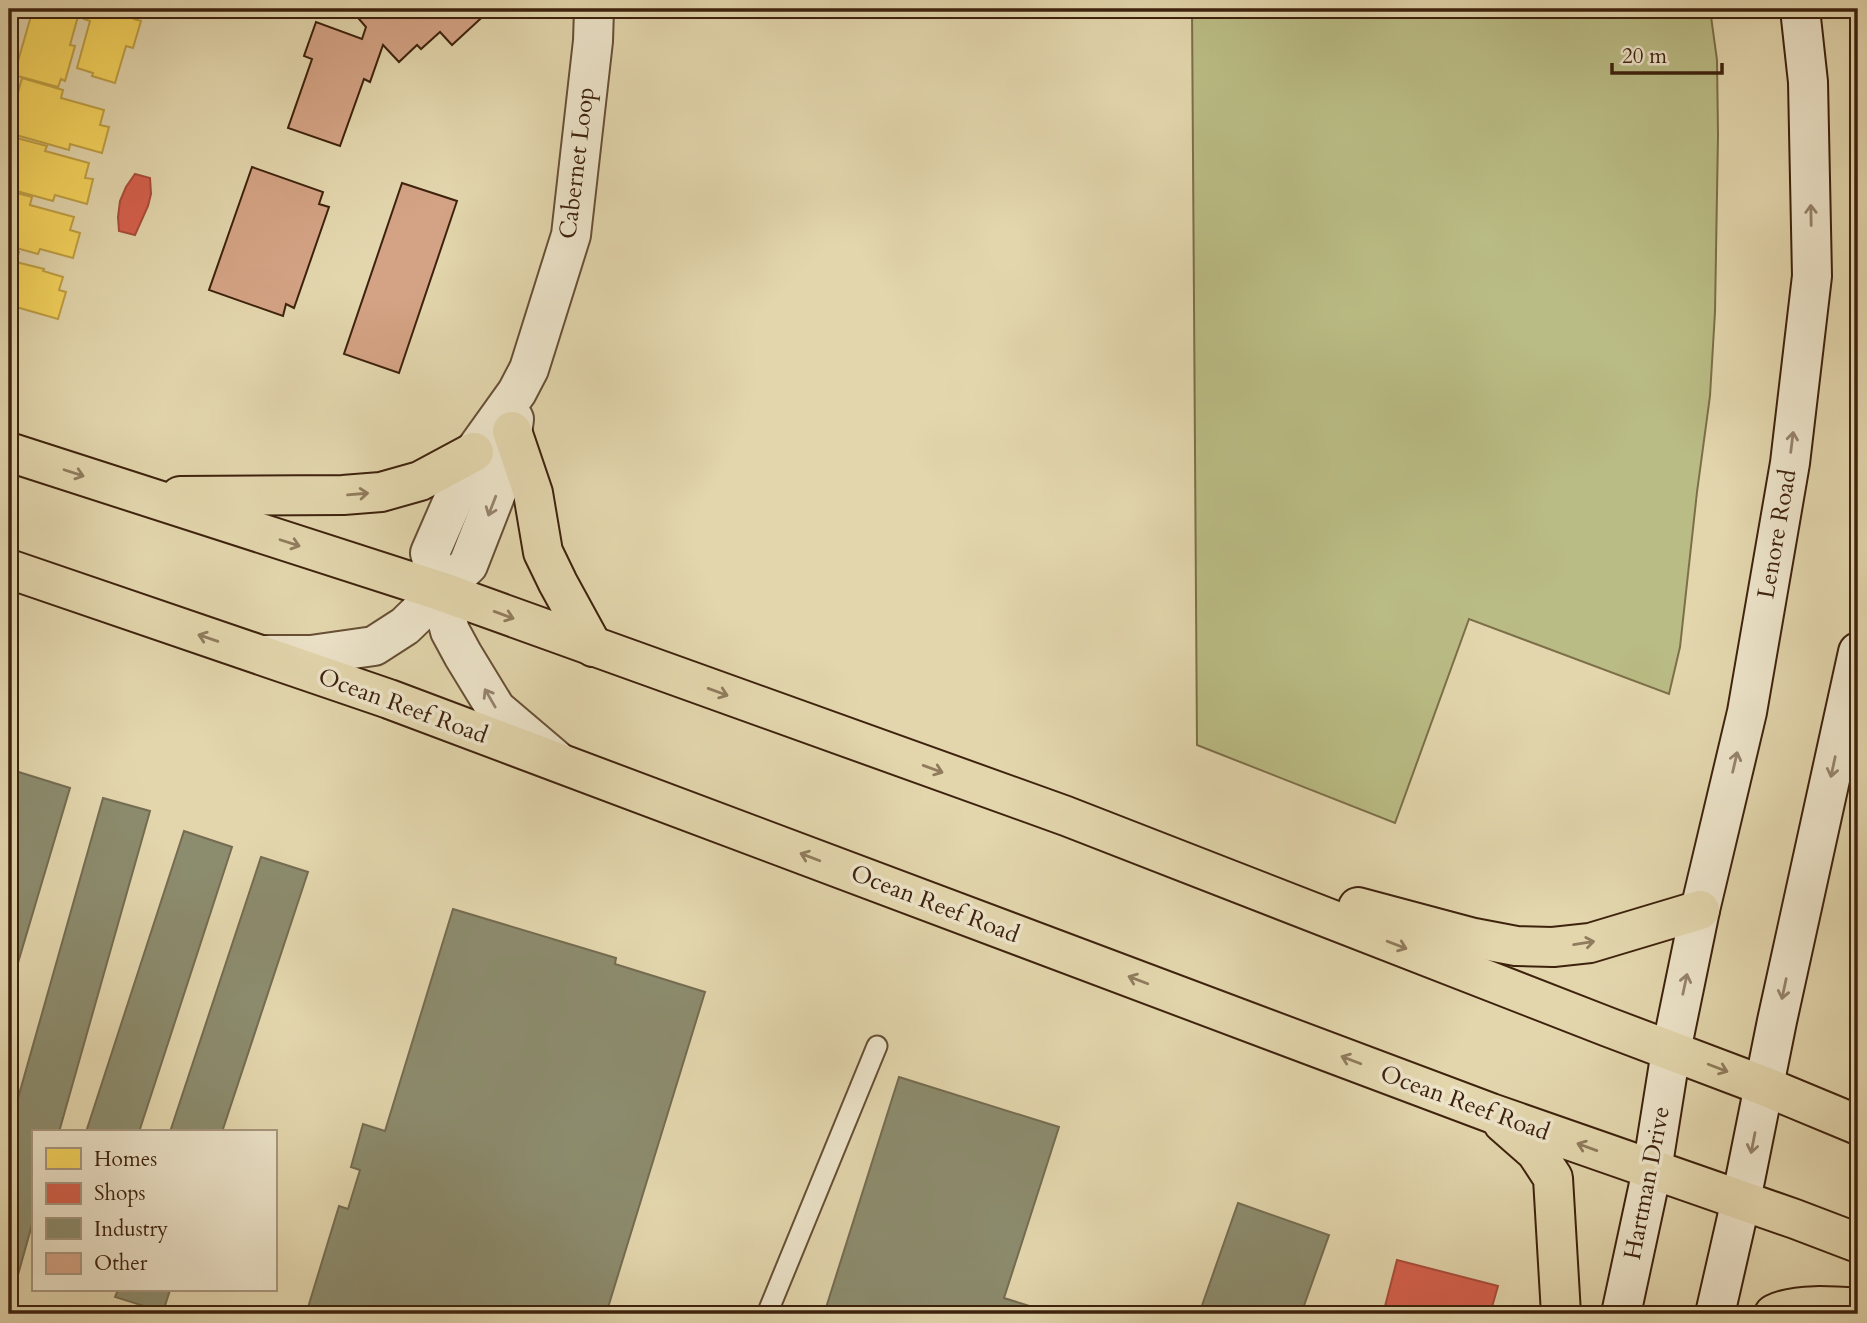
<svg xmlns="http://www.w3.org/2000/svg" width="1867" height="1323" font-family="Cardo,serif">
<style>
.green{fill:#babc85;stroke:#7c6f49;stroke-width:2}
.homes{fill:#f6d55c;stroke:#bf9f44;stroke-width:2}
.shops{fill:#d6604d;stroke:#a84d3a;stroke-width:2}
.industry{fill:#8c8c6e;stroke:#756c51;stroke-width:2}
.building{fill:#d4a385;stroke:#3e220d;stroke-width:2}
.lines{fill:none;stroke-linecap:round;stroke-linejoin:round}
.lane-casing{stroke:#674f35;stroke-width:23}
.street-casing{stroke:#674f35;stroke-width:42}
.secondary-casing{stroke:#3e220d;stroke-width:42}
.primary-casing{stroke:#3e220d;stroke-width:42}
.lane{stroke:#ede4ca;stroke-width:19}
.street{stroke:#ede4ca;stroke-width:38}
.secondary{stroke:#ede4ca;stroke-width:38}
.primary{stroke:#e3d6ad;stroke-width:38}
.oneway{stroke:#96836c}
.oneway2{stroke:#907c5d}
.labels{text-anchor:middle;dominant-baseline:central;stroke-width:7;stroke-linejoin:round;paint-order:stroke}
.street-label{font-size:24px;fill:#3e220d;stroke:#ede4ca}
</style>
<rect width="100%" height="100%" fill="#e3d6ad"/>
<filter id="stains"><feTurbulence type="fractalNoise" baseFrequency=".00286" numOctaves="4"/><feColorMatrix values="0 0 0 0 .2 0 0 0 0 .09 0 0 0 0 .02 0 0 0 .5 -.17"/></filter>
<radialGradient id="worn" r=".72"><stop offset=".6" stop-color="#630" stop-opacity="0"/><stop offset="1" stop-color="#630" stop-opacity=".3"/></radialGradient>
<path class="green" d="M1192,9h518l7,51 1,75 -3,177 -5,84 -13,96 -17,155 -11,47 -200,-75 -74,204 -198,-78z"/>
<g class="homes">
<path d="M33,9h47l-10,36 5,1 -10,35 -4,-2 -3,8 -44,-12z"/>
<path d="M86,9h51l-3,10 7,2 -8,27 -7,-2 -11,37 -23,-7 1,-3 -16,-5 13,-47 -6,-2z"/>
<path d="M22,78l41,12 -2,8 43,12 -4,15 9,2 -7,26 -32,-9 -1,6 -60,-17v-8z"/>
<path d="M9,136l38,10 -2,5 44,12 -4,15 8,1 -6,25 -32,-9 -2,6 -44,-12z"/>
<path d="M9,191l23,6 -2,8 44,12 -4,13 10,3 -7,25 -33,-9 -2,5 -29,-8z"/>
<path d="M9,249l10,3 -3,10 28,7 -1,2 20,6 -4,13 7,2 -8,27 -49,-14z"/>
</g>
<g class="shops">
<path d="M135,174l15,4 1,16 -3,12 -13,29 -16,-4 -1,-14 2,-16 6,-14z"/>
<path d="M1397,1260l101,26 -8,28h-107z"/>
</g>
<g class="industry">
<path d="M9,769l61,19 -61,205z"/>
<path d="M103,798l47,13 -91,321h-26v89l-17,61 -7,-2v-150z"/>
<path d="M184,831l48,16 -93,285h-53z"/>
<path d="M261,857l47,15 -86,260h-52z"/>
<path d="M453,909l163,49 -1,6 90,28 -99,322h-300l33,-108 9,3 12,-39 -9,-3 12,-43 22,7z"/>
<path d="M899,1077l160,50 -55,171 51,16h-231z"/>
<path d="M1238,1203l91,32 -28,79h-102z"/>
<path d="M118,1290h52l-7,22 -48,-15z"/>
</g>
<g class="building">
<path d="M357,9h27l4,4 5,-4h98l-39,36 -12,-13 -19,17 -4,-4 -18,17 -16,-17 -13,37 -6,-3 -24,67 -52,-18 24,-69 -8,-3 12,-34 46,17 4,-12 -14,-16z"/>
<path d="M252,167l71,25 -4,12 10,3 -35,101 -8,-4 -3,12 -74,-26z"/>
<path d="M402,183l55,18 -58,172 -55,-19z"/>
</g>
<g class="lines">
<g class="lane-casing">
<path id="lane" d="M767,1314l110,-268"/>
</g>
<g class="street-casing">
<g id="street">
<path d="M266,655h45l63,-9 31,-20 63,-61 41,-105 5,-41"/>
<path d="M556,760l-60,-51 -33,-54 -13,-24 -20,-78 44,-101 43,-60 12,-23 42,-134 22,-194 1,-32"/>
</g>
</g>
<g class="secondary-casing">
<g id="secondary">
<path d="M1621,1314l31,-144 19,-119 29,-141 47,-198 43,-249 22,-187 -4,-194 -8,-73"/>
<path d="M1715,1314l26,-114 36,-179 81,-369"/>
</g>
</g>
<g class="primary-casing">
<g id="primary">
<path d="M512,431l21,62 10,59 15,31 35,64"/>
<path d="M9,452l431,139 626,225 542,211 156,59 94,39"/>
<path d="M180,496l163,-1 38,-3 39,-11 54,-29"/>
<path d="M9,569l380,130 1102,414 304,106 63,24"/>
<path d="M1358,907l116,31 42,8 37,1 37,-4 110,-33"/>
<path d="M1503,1123l33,29 17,26 8,136"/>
<path d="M1774,1314c22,-11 59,-8 84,-6"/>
</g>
</g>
<use href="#lane" class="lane"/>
<use href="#street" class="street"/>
<use href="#secondary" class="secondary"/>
<use href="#primary" class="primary"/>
</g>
<defs><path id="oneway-shaft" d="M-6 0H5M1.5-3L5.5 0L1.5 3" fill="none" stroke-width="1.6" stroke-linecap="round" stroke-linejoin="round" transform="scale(1.75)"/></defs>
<g class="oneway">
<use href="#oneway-shaft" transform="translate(1811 215) rotate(-91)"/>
<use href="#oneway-shaft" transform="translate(1792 442) rotate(-83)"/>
<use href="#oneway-shaft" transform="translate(492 506) rotate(111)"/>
<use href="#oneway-shaft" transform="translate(490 698) rotate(-120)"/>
<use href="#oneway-shaft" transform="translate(1735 762) rotate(-77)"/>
<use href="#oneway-shaft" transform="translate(1833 767) rotate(102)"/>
<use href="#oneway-shaft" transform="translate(1685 984) rotate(-78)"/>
<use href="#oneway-shaft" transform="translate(1784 989) rotate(102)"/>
<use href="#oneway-shaft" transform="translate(1753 1143) rotate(101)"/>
</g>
<g class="oneway2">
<use href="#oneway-shaft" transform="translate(74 473) rotate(18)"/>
<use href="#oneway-shaft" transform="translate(358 494) rotate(-5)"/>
<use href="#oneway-shaft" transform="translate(290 543) rotate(18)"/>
<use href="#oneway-shaft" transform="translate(504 615) rotate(20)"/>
<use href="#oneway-shaft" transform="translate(208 638) rotate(-161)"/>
<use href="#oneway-shaft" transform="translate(718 692) rotate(20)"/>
<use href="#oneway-shaft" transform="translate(933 769) rotate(20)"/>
<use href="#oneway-shaft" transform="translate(810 857) rotate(-159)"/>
<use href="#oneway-shaft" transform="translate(1584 943) rotate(-9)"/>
<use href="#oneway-shaft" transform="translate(1397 945) rotate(21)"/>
<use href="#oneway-shaft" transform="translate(1138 980) rotate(-159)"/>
<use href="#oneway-shaft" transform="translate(1351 1060) rotate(-159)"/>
<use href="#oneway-shaft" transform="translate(1718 1068) rotate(21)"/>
<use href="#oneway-shaft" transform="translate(1587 1147) rotate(-160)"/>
</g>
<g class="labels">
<g class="street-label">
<text transform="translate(577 163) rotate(-83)">Cabernet Loop</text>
<text transform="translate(1777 534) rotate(-80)">Lenore Road</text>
<text transform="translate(403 706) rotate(20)">Ocean Reef Road</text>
<text transform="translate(935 904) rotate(21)">Ocean Reef Road</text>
<text transform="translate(1465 1103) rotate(20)">Ocean Reef Road</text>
<text transform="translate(1647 1183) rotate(-79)">Hartman Drive</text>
</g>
</g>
<rect width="1867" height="1323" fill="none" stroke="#e3d6ad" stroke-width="35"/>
<rect x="10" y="10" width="1846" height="1302" fill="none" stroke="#3e220d" stroke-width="3.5"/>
<rect x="18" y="18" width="1832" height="1288" fill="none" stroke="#3e220d" stroke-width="2"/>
<rect x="32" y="1130" width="245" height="161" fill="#ede4ca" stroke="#a7967e" stroke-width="2"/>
<rect x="46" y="1148" width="35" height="21" fill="#f6d55c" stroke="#a7967e" stroke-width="2"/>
<text x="94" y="1166" font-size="21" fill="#3e220d">Homes</text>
<rect x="46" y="1183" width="35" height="21" fill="#d6604d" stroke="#a7967e" stroke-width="2"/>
<text x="94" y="1200" font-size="21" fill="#3e220d">Shops</text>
<rect x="46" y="1218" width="35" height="21" fill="#8c8c6e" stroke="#a7967e" stroke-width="2"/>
<text x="94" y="1236" font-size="21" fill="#3e220d">Industry</text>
<rect x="46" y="1253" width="35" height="21" fill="#d4a385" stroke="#a7967e" stroke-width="2"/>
<text x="94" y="1270" font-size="21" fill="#3e220d">Other</text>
<path d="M1612 63v10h110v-10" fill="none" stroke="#3e220d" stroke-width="3.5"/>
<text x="1622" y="63" font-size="21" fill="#3e220d" stroke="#ede4ca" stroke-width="5" paint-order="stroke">20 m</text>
<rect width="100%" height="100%" filter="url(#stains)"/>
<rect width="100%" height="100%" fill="url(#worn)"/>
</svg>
